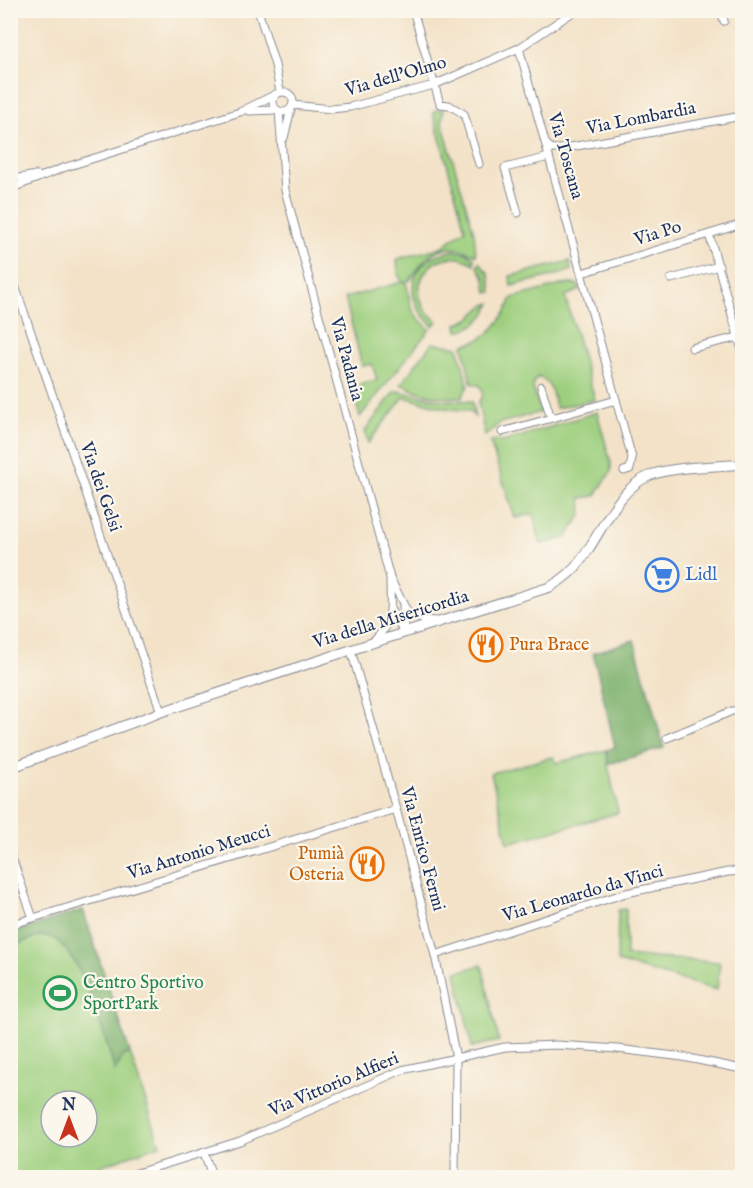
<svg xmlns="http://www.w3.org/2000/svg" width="753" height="1188" font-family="'IM FELL English',serif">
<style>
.green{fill:#9dcf7e;stroke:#5c7f6e;stroke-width:1.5;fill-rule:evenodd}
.forest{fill:#7eb26d;stroke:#4c7066;stroke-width:1.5}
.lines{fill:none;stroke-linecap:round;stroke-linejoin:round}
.minor-casing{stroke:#878892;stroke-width:9}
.tertiary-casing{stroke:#878892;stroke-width:11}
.minor{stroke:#fff;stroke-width:7}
.tertiary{stroke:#fff;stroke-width:9}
.labels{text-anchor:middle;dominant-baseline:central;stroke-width:4.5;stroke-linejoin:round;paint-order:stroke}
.street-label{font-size:18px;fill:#1b2f5e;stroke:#fbf7ec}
.shop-label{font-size:18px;fill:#366cbe;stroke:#fbf7ec;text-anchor:start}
.food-label{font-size:18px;fill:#c56008;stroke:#fbf7ec;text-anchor:start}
.leisure-label{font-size:18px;fill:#27864d;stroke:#fbf7ec;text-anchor:start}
</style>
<rect width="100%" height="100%" fill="#fbf7ec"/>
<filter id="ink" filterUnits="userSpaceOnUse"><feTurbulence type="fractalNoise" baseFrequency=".0167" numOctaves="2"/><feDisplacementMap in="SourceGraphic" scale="12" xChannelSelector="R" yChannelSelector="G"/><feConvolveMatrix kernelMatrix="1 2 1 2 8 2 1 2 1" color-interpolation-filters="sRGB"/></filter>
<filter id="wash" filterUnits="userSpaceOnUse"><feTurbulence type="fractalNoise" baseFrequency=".008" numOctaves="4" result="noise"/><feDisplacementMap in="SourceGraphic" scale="24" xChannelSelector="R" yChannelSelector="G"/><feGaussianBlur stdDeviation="1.35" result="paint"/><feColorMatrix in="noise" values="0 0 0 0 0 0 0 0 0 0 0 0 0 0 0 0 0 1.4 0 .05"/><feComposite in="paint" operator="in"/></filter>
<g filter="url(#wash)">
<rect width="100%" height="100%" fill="#f3e2c7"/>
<g class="green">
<path d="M444,109l-2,13 32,111 2,22c-36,-17 -48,-1 -67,26l-5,1 3,3c3,22 5,30 23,44l-70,88 -9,-30 26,-7 -5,-16 -10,2 -17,-68 57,-16 -4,-8 -1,-15 45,-12 23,-18 -32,-116 3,-3z"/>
<path d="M453,251l14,2 7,5v6c-40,-25 -78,28 -37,57l-4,5c-33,-28 -24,-69 20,-75z"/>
<path d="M570,261l1,9 -7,3 -53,13 -1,-10z"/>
<path d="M479,262l10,12 3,18 -5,1 -2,-15 -8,-12z"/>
<path d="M565,284h12l4,6 -16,6 30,104 -39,8c-3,-11 -5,-28 -18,-31l-4,4 -1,7 8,24 -41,11 -15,13 -7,-34c5,-4 6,-10 2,-16l-9,-3 -8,-38c24,-4 41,-25 49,-47z"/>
<path d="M491,303c-6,15 -17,25 -33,28l-1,-7c20,-5 19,-17 34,-21z"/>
<path d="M432,343l26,4 10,39 -6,11c-21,2 -43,-3 -61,-13z"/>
<path d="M398,391l42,9 27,1 5,1 3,15 -6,-6 -25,-3 -40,-11 -36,46 -3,-12 29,-39z"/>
<path d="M597,412l14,51v9l-16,24 -14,2 1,16 -16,24 -25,6 -8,-30 -18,4 -25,-76 5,-2 8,2z"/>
<path d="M607,750l1,14 10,49 -110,30 -17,-70 62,-16 3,6z"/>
<path d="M626,909v47l94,6 -3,28 -100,-28 1,-52z"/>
<path d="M83,910l77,235 -91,32h-58v-244zM51,1101h36v36h-36z"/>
<path d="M482,965l17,76 -27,6 -16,-75z"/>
<path d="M196,1165l4,12h-41z"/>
</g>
<g class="forest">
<path d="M634,640l30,108 -56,16 -1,-14 8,-3 -22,-94z"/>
<path d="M83,910l47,143 -7,3 -8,15c-9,-28 -36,-134 -70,-135 -10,-1 -25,8 -34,11v-14z"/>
</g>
</g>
<g filter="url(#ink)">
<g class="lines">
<g class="minor-casing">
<g id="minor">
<path d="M258,10l17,55 5,27"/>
<path d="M413,10l27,94 9,1 15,9 15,50"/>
<path d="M721,10l3,11"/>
<path d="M519,48l113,410 -2,11 -6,2"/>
<circle cx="283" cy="102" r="10"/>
<path d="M293,105l38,4 19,-2 84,-22 85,-37 57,-38"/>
<path d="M249,111l28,-1"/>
<path d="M279,111l6,79 105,388 18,35 16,7 12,1"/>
<path d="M284,138l7,-29"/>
<path d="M546,144l6,5h8l182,-33"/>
<path d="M10,177l9,1 18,-3"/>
<path d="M10,189l53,-21 177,-56 36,-18"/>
<path d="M518,213l-13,-45 44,-11"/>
<path d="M709,234l33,116"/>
<path d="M10,271l151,441"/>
<path d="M582,273l160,-49"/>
<path d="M671,279l48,-13"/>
<path d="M692,348l47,-11"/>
<path d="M541,386l10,32"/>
<path d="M502,432l114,-32"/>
<path d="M403,606l1,27"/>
<path d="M392,612l12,21"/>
<path d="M373,642c22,-22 17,-33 17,-62"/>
<path d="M351,650l45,159 39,146 21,103 -1,120"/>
<path d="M667,738l65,-27 10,-1"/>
<path d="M10,852l23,66"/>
<path d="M10,925l386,-116"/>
<path d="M435,955l191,-62 102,-21 14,-1"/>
<path d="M204,1153l9,25"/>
<path d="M121,1178l119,-37 162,-71 103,-23 52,-2 61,4 65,8 59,12"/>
</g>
</g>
<g class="tertiary-casing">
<path id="tertiary" d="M10,768l151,-56 211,-69 178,-56c12,-7 23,-15 31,-27 21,-27 35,-71 70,-85 23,-9 65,-8 91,-11"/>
</g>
<use href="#minor" class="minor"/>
<use href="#tertiary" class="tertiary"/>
</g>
</g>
<defs>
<g id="supermarket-ring" transform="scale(1.725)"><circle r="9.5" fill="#fbf7ec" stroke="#3f7fe0" stroke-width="1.5"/><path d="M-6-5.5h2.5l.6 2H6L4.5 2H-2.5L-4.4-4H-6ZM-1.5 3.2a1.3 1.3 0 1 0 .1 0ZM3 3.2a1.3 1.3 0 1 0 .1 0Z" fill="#3f7fe0"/></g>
<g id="restaurant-ring" transform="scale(1.725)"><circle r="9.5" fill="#fbf7ec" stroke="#e8710a" stroke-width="1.5"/><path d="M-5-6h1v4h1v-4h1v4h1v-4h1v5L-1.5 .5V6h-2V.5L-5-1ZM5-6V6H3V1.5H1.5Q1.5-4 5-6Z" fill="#e8710a"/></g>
<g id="stadium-ring" transform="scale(1.725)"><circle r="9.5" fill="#fbf7ec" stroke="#2e9e5b" stroke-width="1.5"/><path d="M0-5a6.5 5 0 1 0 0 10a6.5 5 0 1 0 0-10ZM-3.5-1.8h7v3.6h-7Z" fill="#2e9e5b"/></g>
</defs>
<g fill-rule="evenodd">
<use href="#supermarket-ring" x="662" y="575"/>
<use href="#restaurant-ring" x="486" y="645"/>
<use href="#restaurant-ring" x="367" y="864"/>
<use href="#stadium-ring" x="60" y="993"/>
</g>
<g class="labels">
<g class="street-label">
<text transform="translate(396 77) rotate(-16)">Via dell'Olmo</text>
<text transform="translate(641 119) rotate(-11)">Via Lombardia</text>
<text transform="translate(565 156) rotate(74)">Via Toscana</text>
<text transform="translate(658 234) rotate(-17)">Via Po</text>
<text transform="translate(346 359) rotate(75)">Via Padania</text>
<text transform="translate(100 487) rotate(71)">Via dei Gelsi</text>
<text transform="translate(391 620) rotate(-17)">Via della Misericordia</text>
<text transform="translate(422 849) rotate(75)">Via Enrico Fermi</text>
<text transform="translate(199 853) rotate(-17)">Via Antonio Meucci</text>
<text transform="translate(583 894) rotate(-16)">Via Leonardo da Vinci</text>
<text transform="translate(334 1085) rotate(-23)">Via Vittorio Alfieri</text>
</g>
<g class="shop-label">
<text x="685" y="575">Lidl</text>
</g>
<g class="food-label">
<text x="509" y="645">Pura Brace</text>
<text x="344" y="854" text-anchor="end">Pumià<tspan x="344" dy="21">Osteria</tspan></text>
</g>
<g class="leisure-label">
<text x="83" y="983">Centro Sportivo<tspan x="83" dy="21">SportPark</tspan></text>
</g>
</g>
<rect width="753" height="1188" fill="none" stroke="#fbf7ec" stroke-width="36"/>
<g transform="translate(69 1119)"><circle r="28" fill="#fbf7ec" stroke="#a1a7b3" stroke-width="1.5"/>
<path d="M0-4.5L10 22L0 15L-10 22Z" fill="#c8321e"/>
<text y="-9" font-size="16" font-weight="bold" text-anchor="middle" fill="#1b2f5e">N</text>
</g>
</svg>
